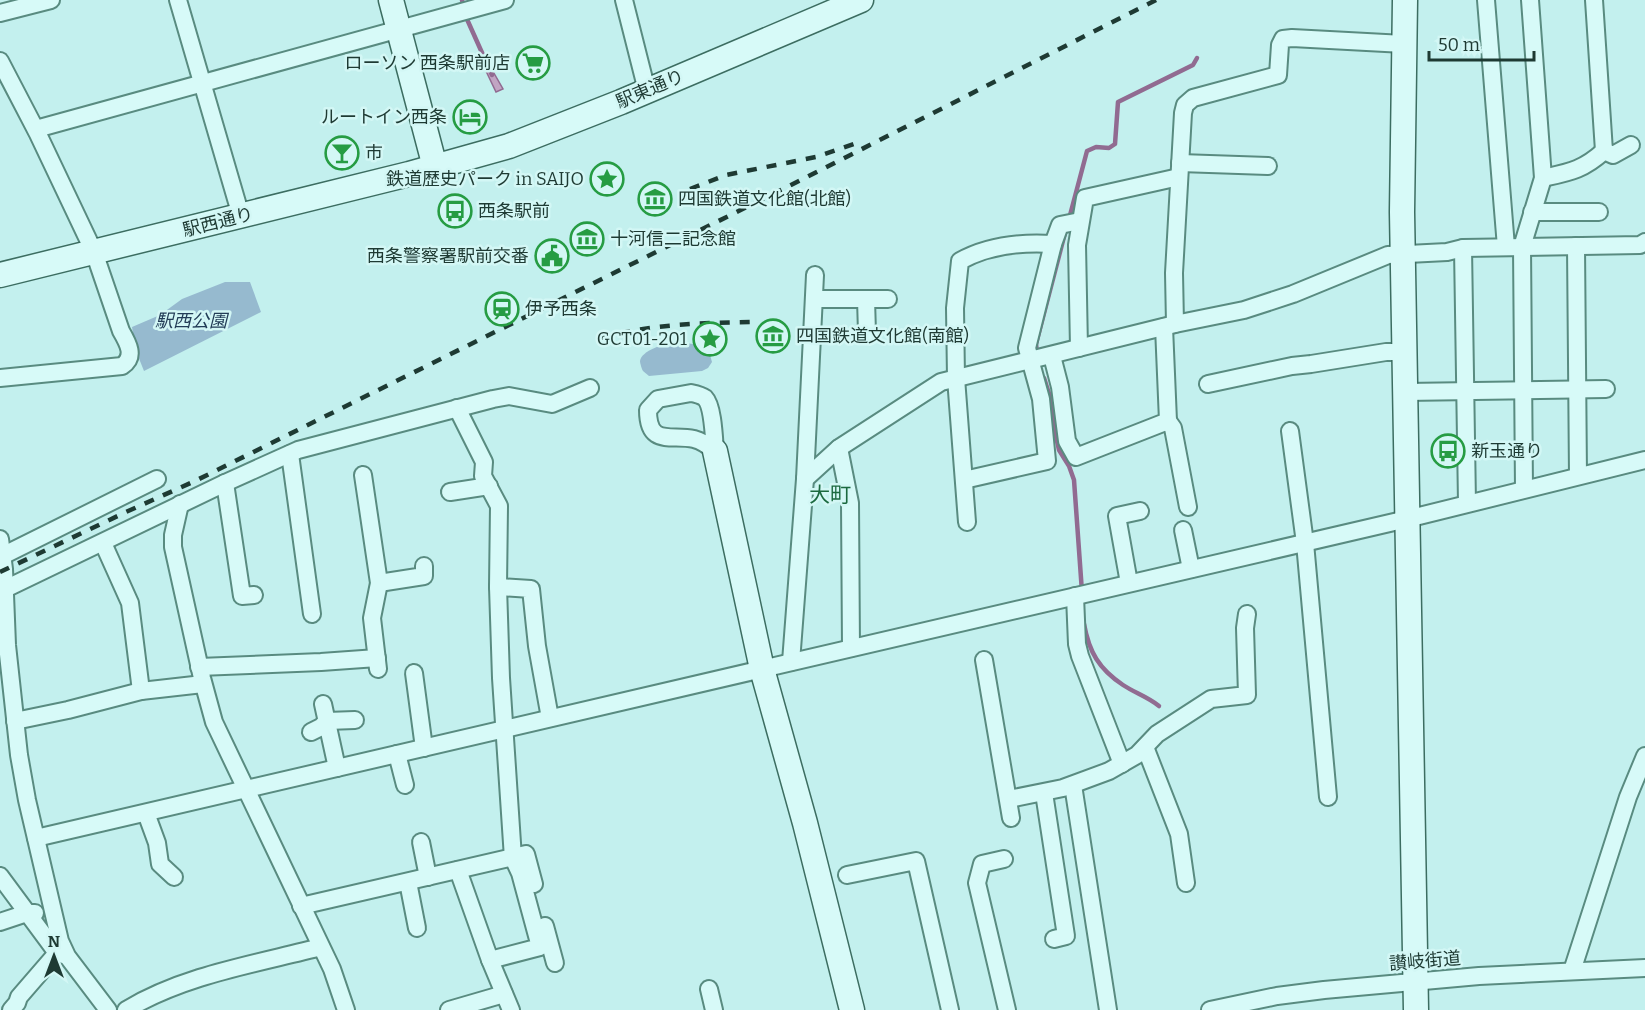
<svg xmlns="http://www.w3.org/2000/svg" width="1645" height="1010" font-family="Bitter,'Noto Sans JP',serif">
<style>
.green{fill:#96bacf}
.water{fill:#c1a5c3;stroke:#916b91;stroke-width:1.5}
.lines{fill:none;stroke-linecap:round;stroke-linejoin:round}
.stream{stroke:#916b91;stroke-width:4.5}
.street-casing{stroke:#598b80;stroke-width:20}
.secondary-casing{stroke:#3c6d61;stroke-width:27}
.street{stroke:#d7faf8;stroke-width:16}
.secondary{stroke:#d7faf8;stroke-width:24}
.rail{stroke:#1e3a33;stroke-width:4.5;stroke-dasharray:10 10;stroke-linecap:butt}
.labels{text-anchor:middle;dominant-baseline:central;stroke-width:5;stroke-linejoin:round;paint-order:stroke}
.poi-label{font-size:18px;fill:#1e3a33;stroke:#d3f7f5;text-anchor:start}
.street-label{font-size:18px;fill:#1e3a33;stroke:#d3f7f5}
.park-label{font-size:18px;font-style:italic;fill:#233d57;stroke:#d3f7f5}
.quarter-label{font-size:21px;fill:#1b693f;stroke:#d3f7f5}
</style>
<rect width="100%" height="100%" fill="#c3f0ee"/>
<g class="green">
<path d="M225,282h25l11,30 -117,59 -8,-20 -4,-24 28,-12 22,-16z"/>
<path d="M674,342l29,3 5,3 4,14 -4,6 -6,3 -53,5 -6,-5c-1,-1 -3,-8 -3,-10 1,-10 25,-18 34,-19z"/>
</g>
<path class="water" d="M491,68l12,21 -7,3 -10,-21z"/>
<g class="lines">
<g class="stream">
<path d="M462,0l4,17 26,58"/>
<path d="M1069,219l18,-68 9,-4 13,1 6,-4 3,-42 75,-37 4,-7"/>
<path d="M1037,353l-1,-9 29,-111"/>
<path d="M1044,378l7,22 4,32 4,18 10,16 5,14 8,112"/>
<path d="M1084,624c5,28 15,45 39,61 12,8 25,12 36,21"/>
</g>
<g class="street-casing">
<g id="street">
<path d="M178,0l63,216"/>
<path d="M624,0l23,91"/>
<path d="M1486,0l20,247"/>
<path d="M1594,0l10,151"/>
<path d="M0,13l51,-13"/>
<path d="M0,61l38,73 56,118 27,79c7,12 15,26 1,35l-122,12"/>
<path d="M36,129l469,-129"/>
<path d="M1180,163l88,3"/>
<path d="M1543,178c27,-6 40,-8 61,-27l9,4 18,-10"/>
<path d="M1532,212h67"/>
<path d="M1576,246l2,229"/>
<path d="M1463,248l4,255"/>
<path d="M815,299h73"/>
<path d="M866,299l1,34"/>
<path d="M1175,324l-1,-51 9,-160 2,-8 8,-7 85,-23 2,-30 3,-6 9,-1 112,6"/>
<path d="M1079,348l-2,-103 8,-47 94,-21"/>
<path d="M1052,356l8,31 7,54 9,16 92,-36 -4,-94"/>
<path d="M1208,384l84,-18 19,-2 75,-12h18"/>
<path d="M1405,392l201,-3"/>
<path d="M691,393c5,1 10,2 14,5 8,8 9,41 10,53 -6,-5 -13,-10 -21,-12 -23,-5 -46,8 -46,-29l10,-11z"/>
<path d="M457,408l27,54 -1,14 16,30 -1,81 3,91 12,180 7,15 20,74 -50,13"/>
<path d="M1168,421l5,7 15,79"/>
<path d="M1290,431l15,112 23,254"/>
<path d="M839,448l11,55 1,145"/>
<path d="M290,454l22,160"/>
<path d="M363,475l16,108 -7,35 6,51"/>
<path d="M805,479l34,-31 102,-66 234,-58 69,-14 49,-16 95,-39 59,-3 16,-4 177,-3 5,-3"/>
<path d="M964,480l83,-19 -6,-62 -14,-51 26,-104 7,-19 20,-4"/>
<path d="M225,483l17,113 12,-1"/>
<path d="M1524,489l-2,-242 21,-69 -13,-178"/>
<path d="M450,492l39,-6"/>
<path d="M180,504l-7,31v12l29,131 12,44 118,247 14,41"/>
<path d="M967,522l-11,-144 -1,-70 5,-47c27,-15 62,-19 93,-17"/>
<path d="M1183,530l8,39"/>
<path d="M0,539l4,30 3,76 12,110 8,45 33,141 7,15 41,54"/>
<path d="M103,543l27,60 11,88"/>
<path d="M0,557l157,-78"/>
<path d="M379,583l45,-7v-10"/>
<path d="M1129,583l-12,-67 23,-5"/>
<path d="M498,587l33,2 6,57 13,72"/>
<path d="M5,589l220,-106 73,-33 195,-51 16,-3 43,8 38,-16"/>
<path d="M1075,596l2,48 3,12 42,108"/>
<path d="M984,660l27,158"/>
<path d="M791,662l14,-183 10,-204"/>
<path d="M199,667l122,-5 56,-4"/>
<path d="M414,673l10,75"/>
<path d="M323,704l14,64"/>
<path d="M15,721l53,-11 73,-19 62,-7"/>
<path d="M311,732l10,-5 6,-6 28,-1"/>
<path d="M1145,747l34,87 7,49"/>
<path d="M397,754l8,31"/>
<path d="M1073,785l35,225"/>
<path d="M1044,793l22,143 -12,3"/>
<path d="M1009,799l54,-11 46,-17 28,-16 20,-21 54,-35 36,-4 -2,-67 2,-14"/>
<path d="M146,813l11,30 3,21 14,13"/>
<path d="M36,838l1371,-319 238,-59"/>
<path d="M421,842l7,35"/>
<path d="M1004,859l-22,5 -5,19 30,127"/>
<path d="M458,870l32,90 21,50"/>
<path d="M847,875l69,-14 34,149"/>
<path d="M0,876l57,77 7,2"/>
<path d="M408,882l9,46"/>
<path d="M301,906l225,-52 8,30"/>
<path d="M0,922l27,-9h8"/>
<path d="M545,926l10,37"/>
<path d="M1572,971l56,-174 17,-41"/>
<path d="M709,989l5,21"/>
<path d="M11,1010l6,-7 2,-6 38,-44"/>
<path d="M126,1010c58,-35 129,-46 195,-63"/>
<path d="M449,1010l55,-16"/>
<path d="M1210,1010l67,-14 47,-6 155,-14 166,-8"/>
</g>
</g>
<g class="secondary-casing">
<g id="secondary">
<path d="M391,0l44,167"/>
<path d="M1405,0l-3,212 14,798"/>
<path d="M0,275l409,-101 100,-28 112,-44 240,-102"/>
<path d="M715,451l47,218 43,154 47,187"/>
</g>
</g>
<use href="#street" class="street"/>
<use href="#secondary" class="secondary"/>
<g class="rail">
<path d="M690,189l36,-14 90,-18 44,-15"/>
<path d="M601,338c49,-14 100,-15 150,-16"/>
<path d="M0,572l126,-60 69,-31 596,-296 365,-185"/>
</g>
</g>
<defs>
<g id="supermarket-ring" transform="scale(1.725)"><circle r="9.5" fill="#d3f7f5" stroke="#269c43" stroke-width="1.5"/><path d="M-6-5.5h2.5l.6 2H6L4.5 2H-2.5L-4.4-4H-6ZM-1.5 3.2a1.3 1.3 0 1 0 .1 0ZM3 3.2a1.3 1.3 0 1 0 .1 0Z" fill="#269c43"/></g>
<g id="hotel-ring" transform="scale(1.725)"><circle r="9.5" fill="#d3f7f5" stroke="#269c43" stroke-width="1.5"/><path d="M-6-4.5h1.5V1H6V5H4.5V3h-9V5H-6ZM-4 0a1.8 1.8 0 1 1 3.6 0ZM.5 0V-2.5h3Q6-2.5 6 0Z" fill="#269c43"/></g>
<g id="bar-ring" transform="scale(1.725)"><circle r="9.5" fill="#d3f7f5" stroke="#269c43" stroke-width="1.5"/><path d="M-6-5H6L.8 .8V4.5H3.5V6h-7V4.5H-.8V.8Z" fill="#269c43"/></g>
<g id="sight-ring" transform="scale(1.725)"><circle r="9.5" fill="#d3f7f5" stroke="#269c43" stroke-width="1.5"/><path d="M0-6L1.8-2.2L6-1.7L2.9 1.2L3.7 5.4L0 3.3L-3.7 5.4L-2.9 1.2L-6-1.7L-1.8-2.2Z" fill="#269c43"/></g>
<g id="museum-ring" transform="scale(1.725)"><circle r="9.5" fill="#d3f7f5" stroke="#269c43" stroke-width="1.5"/><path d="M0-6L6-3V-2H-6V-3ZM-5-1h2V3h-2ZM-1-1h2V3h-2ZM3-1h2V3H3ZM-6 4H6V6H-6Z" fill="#269c43"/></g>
<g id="bus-ring" transform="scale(1.725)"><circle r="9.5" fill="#d3f7f5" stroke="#269c43" stroke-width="1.5"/><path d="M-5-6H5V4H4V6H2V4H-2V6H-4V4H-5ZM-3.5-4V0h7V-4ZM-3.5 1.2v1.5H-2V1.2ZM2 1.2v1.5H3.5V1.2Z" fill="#269c43"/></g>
<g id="civic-ring" transform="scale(1.725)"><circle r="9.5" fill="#d3f7f5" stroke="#269c43" stroke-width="1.5"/><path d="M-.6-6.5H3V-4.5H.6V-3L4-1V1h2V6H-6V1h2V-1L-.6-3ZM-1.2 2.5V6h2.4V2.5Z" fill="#269c43"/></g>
<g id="station-ring" transform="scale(1.725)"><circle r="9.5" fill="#d3f7f5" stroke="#269c43" stroke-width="1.5"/><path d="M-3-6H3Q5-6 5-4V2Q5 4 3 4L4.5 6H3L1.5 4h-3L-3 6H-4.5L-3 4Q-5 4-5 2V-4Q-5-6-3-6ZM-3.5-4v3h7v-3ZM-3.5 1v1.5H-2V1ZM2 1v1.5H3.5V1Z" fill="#269c43"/></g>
</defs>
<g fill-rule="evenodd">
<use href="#supermarket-ring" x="533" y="63"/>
<use href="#hotel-ring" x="470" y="117"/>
<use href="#bar-ring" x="342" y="153"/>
<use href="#sight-ring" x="607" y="179"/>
<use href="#museum-ring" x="655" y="199"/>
<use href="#bus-ring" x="455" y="211"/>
<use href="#museum-ring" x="587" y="239"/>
<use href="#civic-ring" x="552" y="256"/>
<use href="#station-ring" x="502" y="309"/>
<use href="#museum-ring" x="773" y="336"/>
<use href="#sight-ring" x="710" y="339"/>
<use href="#bus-ring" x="1448" y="451"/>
</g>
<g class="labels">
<g class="poi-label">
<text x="510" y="63" text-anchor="end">ローソン 西条駅前店</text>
<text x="447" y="117" text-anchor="end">ルートイン西条</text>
<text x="365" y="153">市</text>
<text x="584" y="179" text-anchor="end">鉄道歴史パーク in SAIJO</text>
<text x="678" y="199">四国鉄道文化館(北館)</text>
<text x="478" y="211">西条駅前</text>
<text x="610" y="239">十河信二記念館</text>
<text x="529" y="256" text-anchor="end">西条警察署駅前交番</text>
<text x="525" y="309">伊予西条</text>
<text x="796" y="336">四国鉄道文化館(南館)</text>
<text x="687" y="339" text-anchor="end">GCT01-201</text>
<text x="1471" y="451">新玉通り</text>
</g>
<g class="street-label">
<text transform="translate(650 89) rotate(-23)">駅東通り</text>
<text transform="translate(218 222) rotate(-14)">駅西通り</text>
<text transform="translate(1425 961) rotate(-5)">讃岐街道</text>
</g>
<g class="park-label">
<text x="191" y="321">駅西公園</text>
</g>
<g class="quarter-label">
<text x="830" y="495">大町</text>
</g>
</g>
<g transform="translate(54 956)" stroke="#d3f7f5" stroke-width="4.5" paint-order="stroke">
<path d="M0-4.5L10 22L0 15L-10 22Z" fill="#1e3a33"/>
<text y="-9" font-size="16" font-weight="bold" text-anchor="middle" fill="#1e3a33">N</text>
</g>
<path d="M1429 51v9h105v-9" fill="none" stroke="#1e3a33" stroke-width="3"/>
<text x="1438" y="51" font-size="18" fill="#1e3a33" stroke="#d3f7f5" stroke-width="4.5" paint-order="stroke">50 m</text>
</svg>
